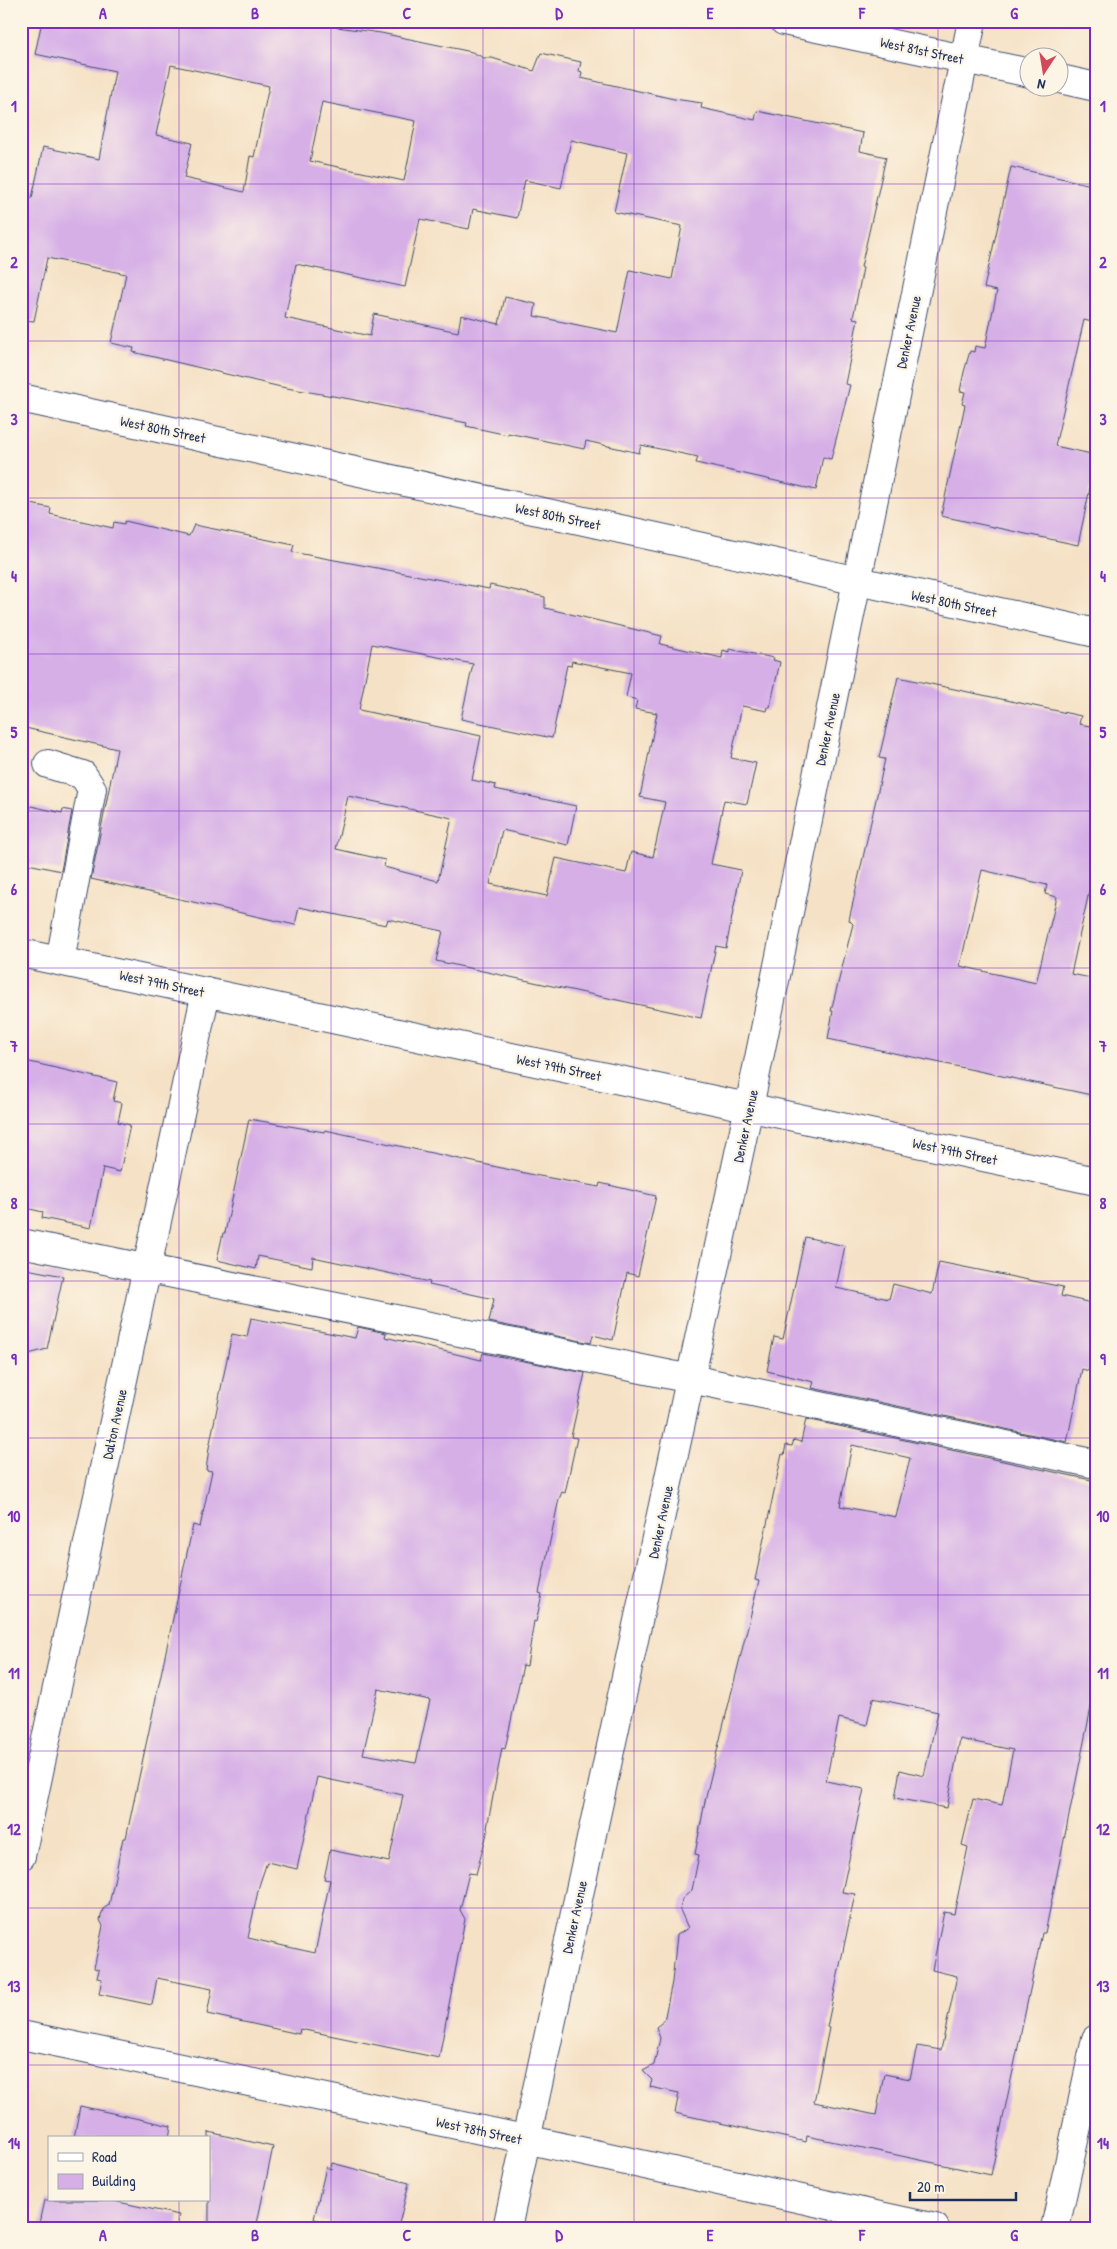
<svg xmlns="http://www.w3.org/2000/svg" width="1117" height="2249" font-family="'Patrick Hand',sans-serif">
<style>
.building{fill:#d6afe7;fill-rule:evenodd}
.lines{fill:none;stroke-linecap:round;stroke-linejoin:round}
.minor-casing{stroke:#3c4a6d;stroke-width:30}
.minor{stroke:#fff;stroke-width:28}
.grid{fill:none;stroke:#7b2cbf;stroke-width:1;stroke-opacity:0.55}
.labels{text-anchor:middle;dominant-baseline:central;stroke-width:4.5;stroke-linejoin:round;paint-order:stroke}
.street-label{font-size:14px;fill:#1b2f5e;stroke:#fcf5e5}
.neatline{fill:none;stroke:#7b2cbf;stroke-width:2}
.grid-label{font-size:16px;text-anchor:middle;font-weight:bold;fill:#7b2cbf}
</style>
<rect width="100%" height="100%" fill="#fcf5e5"/>
<filter id="ink" filterUnits="userSpaceOnUse"><feTurbulence type="fractalNoise" baseFrequency=".02" numOctaves="2"/><feDisplacementMap in="SourceGraphic" scale="10" xChannelSelector="R" yChannelSelector="G"/><feConvolveMatrix kernelMatrix="1 2 1 2 8 2 1 2 1" color-interpolation-filters="sRGB"/></filter>
<filter id="wash" filterUnits="userSpaceOnUse"><feTurbulence type="fractalNoise" baseFrequency=".0096" numOctaves="4" result="noise"/><feDisplacementMap in="SourceGraphic" scale="20" xChannelSelector="R" yChannelSelector="G"/><feGaussianBlur stdDeviation="1.12" result="paint"/><feColorMatrix in="noise" values="0 0 0 0 0 0 0 0 0 0 0 0 0 0 0 0 0 1.4 0 .05"/><feComposite in="paint" operator="in"/></filter>
<g filter="url(#wash)">
<rect width="100%" height="100%" fill="#f5e1c5"/>
<g id="blocks">
<g class="building">
<path d="M42,21h296l-1,6 44,6 91,19 12,6h8l42,13 7,-18 40,9 -2,9 3,1 -1,6 93,21 28,4 -1,5 54,12 2,-9 106,22 -3,18 26,6 -25,110 2,1 -10,50 5,1 -13,65 5,1 -19,74 -8,-2 -7,33 -120,-27 2,-6 -57,-12 -2,8 -53,-12 -2,8 -76,-16v2l-42,-9 1,-3 -117,-24 -69,-12 -148,-35 1,-4 -23,-5 15,-69 -79,-16 -13,63 -13,-1v-121l11,-1 11,-51 56,12 16,-88 -80,-17zM171,65l98,21 -15,71 -4,-1 -6,36 -60,-14 8,-35 -36,-8zM322,102l94,19 -12,60 -94,-20zM571,140l56,13 -13,59 68,14 -10,53 -42,-9 -13,63 -83,-17 2,-12 -31,-7 -6,27 -38,-9 -3,17 -84,-18 -4,22 -85,-18 11,-54 109,23 15,-68 49,10 4,-20 44,9 8,-38 36,8z"/>
<path d="M1011,167l85,19v137l-12,-3 -29,126 41,9v34l-6,-1 -12,57 -137,-29 24,-111 -3,-1 3,-12 -5,-1 4,-19 6,-21 4,1 1,-6 10,2 12,-57 -13,-3z"/>
<path d="M21,502l30,6 -1,6 63,14 1,-6 10,2 1,-3 64,15 5,-11 100,20 -2,7 197,37 1,-4 55,12v11l117,28 -2,8 62,14 1,-8 6,2v-3l45,9 -1,2 7,2 -10,45h-2l-1,4 -25,-5 -11,52 25,5 -9,41 -23,-4 -13,64 30,6 -15,78 -10,-2 -15,72 -265,-57 7,-30 -55,-12 -2,6 -87,-18 -4,18 -204,-46 26,-130 -96,-22zM372,644l101,20 -12,55 91,19 15,-73 4,1 1,-5 59,12 -5,24 11,3 -2,9 22,4 -17,84 25,5 -12,55 -22,-5 -5,21 -70,-15 -9,38 -57,-12 12,-54 66,15 8,-39 -81,-17 1,-4 -24,-5 9,-44 -122,-26zM348,796l104,22 -14,63 -54,-14 1,-7 -49,-11z"/>
<path d="M898,677l183,39 -2,8 17,3v133l-25,114 25,5v117l-268,-57 5,-28h-2l22,-87 -4,-4 36,-161 -6,-1zM982,870l65,15 -2,9 12,3 -21,86 -76,-17z"/>
<path d="M31,806l31,7 1,-4 9,2 -11,60 -33,-7 2,-8 -9,-2z"/>
<path d="M21,1060l96,22 -4,19 9,2 -4,19 12,3 -10,47 -17,-4 -12,60 -49,-10 1,-6 -22,-5z"/>
<path d="M249,1119l75,13 1,-2 209,45 65,12 1,-4 56,13 -18,80 -11,-3 -14,67 -20,-5 -2,8 -102,-21 5,-23 -65,-14 1,-3 -117,-25 -1,10 -54,-11 -2,13 -39,-9 6,-27h2z"/>
<path d="M805,1237l40,9 -9,42 53,11 4,-15 39,10 7,-32 124,25 -2,9 35,8v59l-5,-1 -2,9 -7,-2 -15,73 -255,-54 2,-6 -47,-11 7,-34 9,2z"/>
<path d="M21,1268l42,8 -16,73 -26,7z"/>
<path d="M251,1318l104,20 3,-11 28,6 -1,4 96,23 2,-7 102,20 -14,64 6,1 -12,55 -3,-1 -3,7 -20,94 3,1 -6,28 -2,-1 -7,45 -4,-1 -18,84 -3,-1 -15,80 1,2 -12,44 -7,-1 -9,37 5,9 -26,139 -139,-29 -1,5 -92,-20 5,-25 -55,-11 -5,27 -53,-11 3,-15 -5,-1 2,-8 -5,-2 9,-42 -3,-6 3,-11 6,-4 14,-67h3l67,-313 7,2 12,-56 -6,-1 3,-22 23,-114 15,3zM378,1689l52,11 -14,63 -53,-9zM317,1777l86,18 -14,67 -59,-12 -6,29 6,1 -15,73 -67,-15 11,-52 8,-24 30,7z"/>
<path d="M806,1419l290,62v202l-51,250h-3l-51,242 -184,-39 -1,6 -131,-29 4,-20 -29,-6 2,-7 -9,-9 11,-6 6,-27 -4,-11 8,-6 8,-39 5,-47 11,-7 -8,-18 2,-11 10,-9 7,-35 -4,-1 11,-58 53,-215 -4,-1 27,-126 2,1 2,-10 6,1 2,-6 7,2zM852,1445l58,13 -14,59 -56,-11zM873,1698l65,14 -14,64 -24,-6 -5,28 52,10 13,-69 53,11 -11,55 -29,-6 -11,46 6,2 -14,67 -10,-2 -12,58 25,6 -16,74 -24,-4 -7,33 -26,-5 -8,41 -62,-13 15,-74 -2,-1 28,-133 -13,-2 22,-103 -38,-8 13,-63 28,7z"/>
<path d="M80,2106l91,20 -2,12h-95z"/>
<path d="M209,2132l64,15 -17,81h-47z"/>
<path d="M332,2163l77,20 -11,45h-48l-36,-9 12,-52 5,2z"/>
<path d="M45,2200h64l70,15 -2,13h-138z"/>
</g>
</g>
</g>
<g filter="url(#ink)">
<use href="#blocks" fill-opacity="0" stroke="#3c4a6d" stroke-width="1"/>
<g class="lines">
<g class="minor-casing">
<g id="minor">
<path d="M784,21l246,52"/>
<path d="M1060,79l36,8"/>
<path d="M21,398l1075,235"/>
<path d="M48,764l35,11 9,14 -32,172"/>
<path d="M21,953l1075,228"/>
<path d="M21,1243l670,136 405,85"/>
<path d="M21,1856l185,-864"/>
<path d="M21,2035l504,104 410,89"/>
<path d="M507,2228l242,-1121 223,-1086"/>
<path d="M1055,2228l41,-189"/>
</g>
</g>
<use href="#minor" class="minor"/>
</g>
</g>
<path class="grid" d="M179,21v2117M331,21v2207M483,21v2207M634,21v2207M786,21v2207M938,21v2207M21,184h1075M21,341h1075M21,498h1075M21,654h1075M21,811h1075M21,968h1075M21,1124h1075M21,1281h1075M21,1438h1075M21,1595h1075M21,1751h1075M21,1908h1075M21,2065h1075M179,2200v28"/>
<g class="labels">
<g class="street-label">
<text transform="translate(922 50) rotate(12)">West 81st Street</text>
<text transform="translate(908 332) rotate(-78)">Denker Avenue</text>
<text transform="translate(163 429) rotate(12)">West 80th Street</text>
<text transform="translate(558 516) rotate(12)">West 80th Street</text>
<text transform="translate(954 603) rotate(12)">West 80th Street</text>
<text transform="translate(827 729) rotate(-78)">Denker Avenue</text>
<text transform="translate(162 983) rotate(12)">West 79th Street</text>
<text transform="translate(559 1067) rotate(12)">West 79th Street</text>
<text transform="translate(745 1126) rotate(-78)">Denker Avenue</text>
<text transform="translate(955 1151) rotate(12)">West 79th Street</text>
<text transform="translate(114 1424) rotate(-78)">Dalton Avenue</text>
<text transform="translate(660 1522) rotate(-78)">Denker Avenue</text>
<text transform="translate(574 1917) rotate(-78)">Denker Avenue</text>
<text transform="translate(479 2130) rotate(12)">West 78th Street</text>
</g>
</g>
<rect width="1117" height="2249" fill="none" stroke="#fcf5e5" stroke-width="55"/>
<rect x="48" y="2136" width="162" height="65" fill="#fcf5e5" stroke="#a2a6af"/>
<rect x="58" y="2153" width="25" height="8" fill="#ffffff" stroke="#a2a6af"/>
<text x="92" y="2162" font-size="15" fill="#1b2f5e">Road</text>
<rect x="58" y="2174" width="25" height="15" fill="#d6afe7" stroke="#a2a6af"/>
<text x="92" y="2186" font-size="15" fill="#1b2f5e">Building</text>
<g transform="translate(1044 72) rotate(192)"><circle r="24" fill="#fcf5e5" stroke="#a2a6af"/>
<path d="M0-4L9 19L0 12L-9 19Z" fill="#d1495b"/>
<text y="-8" font-size="14" font-weight="bold" text-anchor="middle" fill="#1b2f5e">N</text>
</g>
<path d="M910 2192v8h106v-8" fill="none" stroke="#1b2f5e" stroke-width="2.5"/>
<text x="917" y="2192" font-size="15" fill="#1b2f5e" stroke="#fcf5e5" stroke-width="4" paint-order="stroke">20 m</text>
<rect x="28" y="28" width="1062" height="2194" class="neatline"/>
<g class="grid-label">
<text x="103" y="19">A</text>
<text x="255" y="19">B</text>
<text x="407" y="19">C</text>
<text x="559" y="19">D</text>
<text x="710" y="19">E</text>
<text x="862" y="19">F</text>
<text x="1014" y="19">G</text>
<text x="14" y="112">1</text>
<text x="1103" y="112">1</text>
<text x="14" y="268">2</text>
<text x="1103" y="268">2</text>
<text x="14" y="425">3</text>
<text x="1103" y="425">3</text>
<text x="14" y="582">4</text>
<text x="1103" y="582">4</text>
<text x="14" y="738">5</text>
<text x="1103" y="738">5</text>
<text x="14" y="895">6</text>
<text x="1103" y="895">6</text>
<text x="14" y="1052">7</text>
<text x="1103" y="1052">7</text>
<text x="14" y="1209">8</text>
<text x="1103" y="1209">8</text>
<text x="14" y="1365">9</text>
<text x="1103" y="1365">9</text>
<text x="14" y="1522">10</text>
<text x="1103" y="1522">10</text>
<text x="14" y="1679">11</text>
<text x="1103" y="1679">11</text>
<text x="14" y="1835">12</text>
<text x="1103" y="1835">12</text>
<text x="14" y="1992">13</text>
<text x="1103" y="1992">13</text>
<text x="14" y="2149">14</text>
<text x="1103" y="2149">14</text>
<text x="103" y="2241">A</text>
<text x="255" y="2241">B</text>
<text x="407" y="2241">C</text>
<text x="559" y="2241">D</text>
<text x="710" y="2241">E</text>
<text x="862" y="2241">F</text>
<text x="1014" y="2241">G</text>
</g>
</svg>
